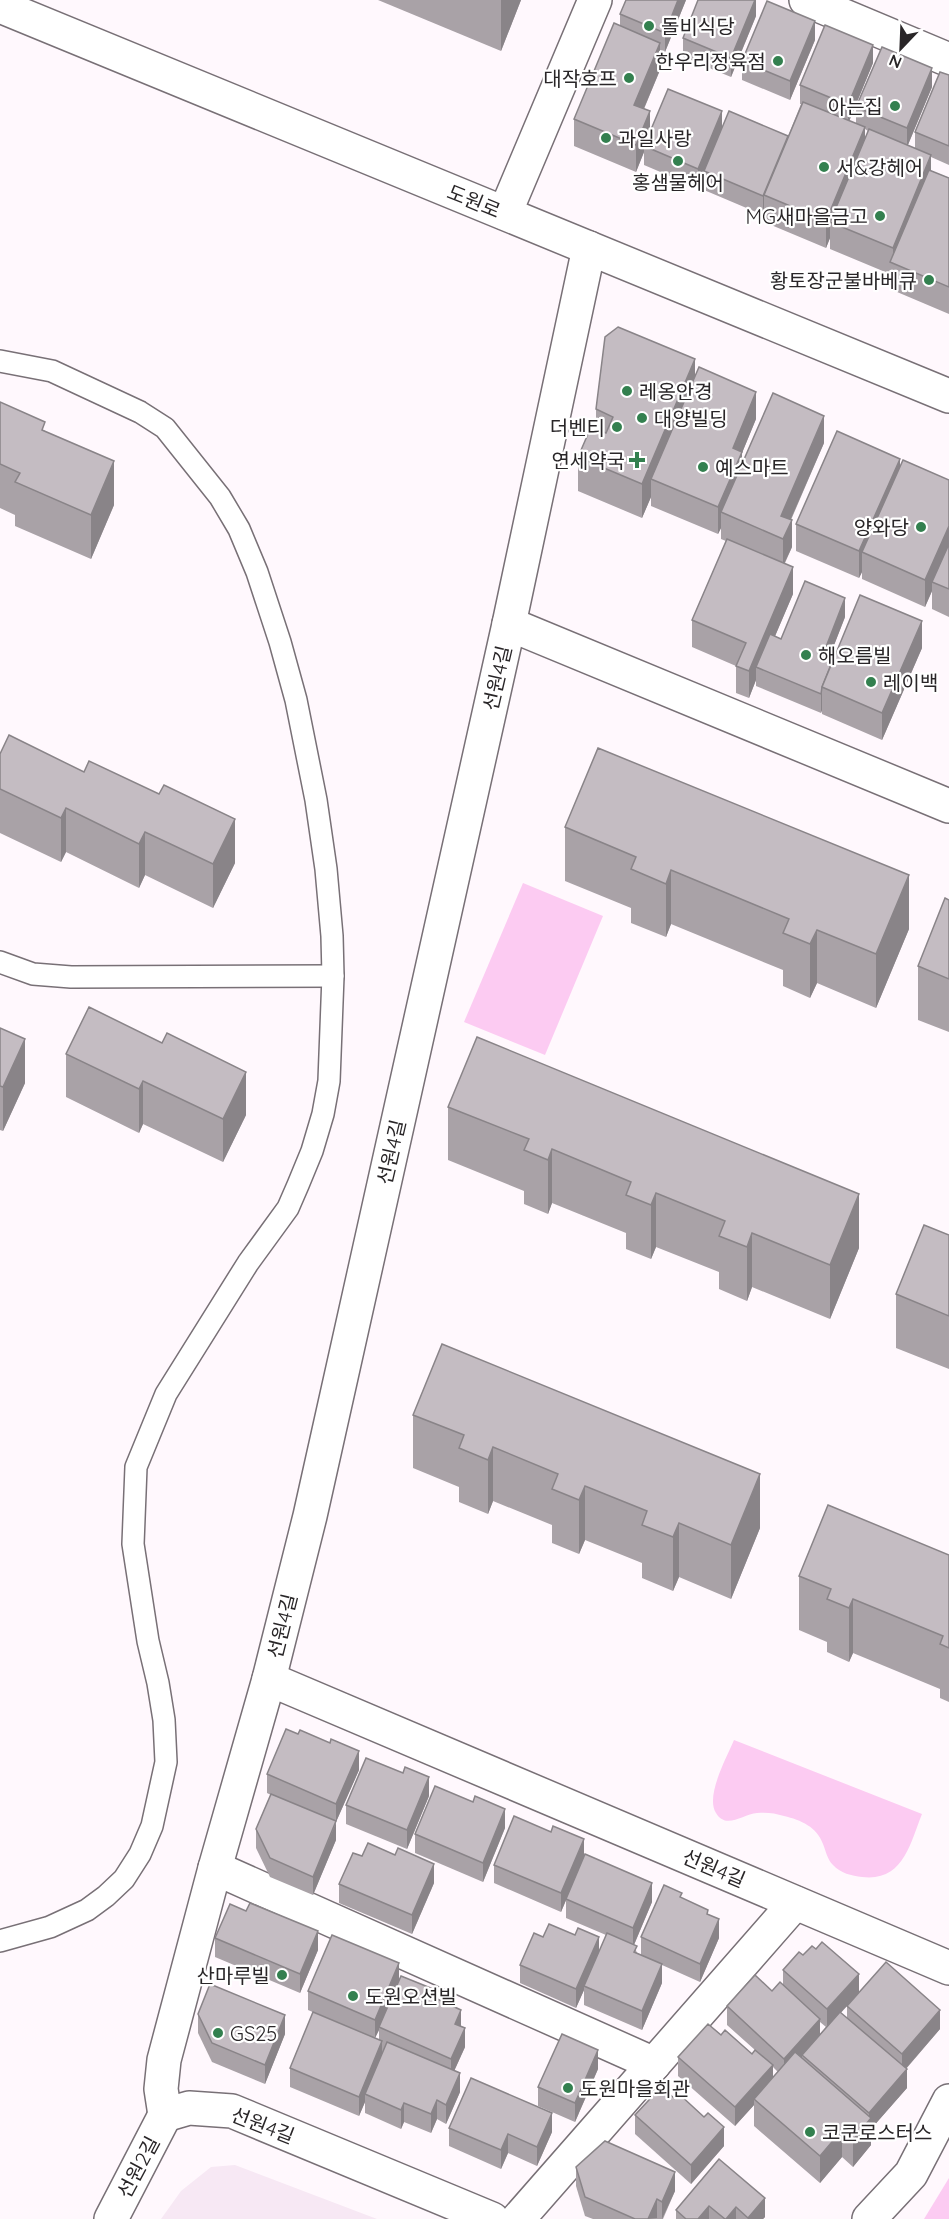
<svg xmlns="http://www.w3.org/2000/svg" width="949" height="2219" font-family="Quicksand,'Noto Sans KR',sans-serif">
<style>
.built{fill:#f7e8f4}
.green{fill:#fccbf2}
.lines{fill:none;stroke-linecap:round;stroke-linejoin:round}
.service-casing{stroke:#787076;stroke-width:24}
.minor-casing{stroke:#787076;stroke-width:36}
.tertiary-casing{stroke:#787076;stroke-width:36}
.service{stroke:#fff;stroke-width:21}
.minor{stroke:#fff;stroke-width:33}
.tertiary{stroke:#fff;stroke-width:33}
.wall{fill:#a9a2a7;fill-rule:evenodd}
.shaded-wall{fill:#898488}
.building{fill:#c4bcc2;stroke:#898488;stroke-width:1.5}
.poi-dot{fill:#33804f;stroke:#fff;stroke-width:2}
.labels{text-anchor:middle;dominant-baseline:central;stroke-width:4.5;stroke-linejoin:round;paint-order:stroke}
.poi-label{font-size:20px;fill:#292628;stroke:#fff;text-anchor:start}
.street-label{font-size:20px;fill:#292628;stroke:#fff}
</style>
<rect width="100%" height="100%" fill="#fff8fd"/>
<path class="built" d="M235,2165l142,54h-216l20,-28 30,-24z"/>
<g class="green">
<path d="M523,883l80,33 -58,139 -81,-33z"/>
<path d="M734,1740l188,74c-12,30 -19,68 -60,63 -10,-1 -22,-4 -29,-12 -6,-6 -7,-14 -10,-21 -6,-17 -22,-24 -39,-28 -9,-3 -18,-4 -27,-3 -14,1 -31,17 -41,0 -11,-17 11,-56 18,-73z"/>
<path d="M949,2178v41h-25z"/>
</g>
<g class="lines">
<g class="service-casing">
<g id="service">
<path d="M0,361l52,10 88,41 25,16 55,69 19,32 18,43 23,70 16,58 20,100 10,69 6,67 1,40 -4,105 -6,33 -11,37 -14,34 -10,23 -40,55 -82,131 -30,73 -3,77 15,97 10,42 6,37 2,42 -14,64 -12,28 -16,25 -18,17 -19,14 -37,17 -50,14"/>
<path d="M0,962l33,12 38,3 262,-1"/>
</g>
</g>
<g class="minor-casing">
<g id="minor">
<path d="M806,0l143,60"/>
<path d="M505,213l90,-213"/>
<path d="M509,624l440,182"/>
<path d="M269,1679l680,289"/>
<path d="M215,1868l439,196"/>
<path d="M111,2219l54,-104"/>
<path d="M492,2219l-260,-108 -43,-3 -24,7 -4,-26 3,-29 51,-192 54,-189 41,-163 199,-892 80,-376"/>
<path d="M518,2219l277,-316"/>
<path d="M869,2219l42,-45 38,-73"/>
</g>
</g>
<g class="tertiary-casing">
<path id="tertiary" d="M0,6l949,390"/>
</g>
<use href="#service" class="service"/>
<use href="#minor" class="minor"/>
<use href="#tertiary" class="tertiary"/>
</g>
<g class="wall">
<path d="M378,0h143l-20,51z"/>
<path d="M686,0l-21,52 -5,-2v20l-16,39 6,24 72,-7 66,10 13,-32h-1v-19l73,-22 -24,58 7,3v-17l76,-20 -24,58 7,3v-16l34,-57v90l-18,-8v14l18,7v136l-59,-25v-15l-60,-25v-11l-4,10 -62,-26v-9l-1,2 -59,-25v-15l-6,13 -54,-23v-13l-8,20 -62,-26v-27l46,-93v-12zM865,129l3,2 -3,8z"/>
<path d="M756,0v16l-25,61 -48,-20v-19z"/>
<path d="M815,40l-25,60 -48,-20v-19z"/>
<path d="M695,377l61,42 -14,34v11l82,-21 -33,77 1,27 -7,16 8,31 -18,42 6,3 64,-22 -13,33 4,2 86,-4 -40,92 -60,-26v-4l-1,3 -65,-27v-6l-7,18 -13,-5v-27l-44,-19v-27l34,-79 -5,-2v-11l-3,6 -67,-28v-9l-9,21 -64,-27v-34l18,-28v-20z"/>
<path d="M0,402l45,29 69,74 -23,54 -76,-33v-11l-15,-7z"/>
<path d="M900,466l49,14v137l-17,-8v-18l-7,16 -63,-28v-7l-3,6 -63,-27v-27z"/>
<path d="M0,754l235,109 -22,45 -68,-33 -6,13 -73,-36 -5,10 -61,-29z"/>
<path d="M565,827l344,102 -33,79 -59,-25 -7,15 -27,-12v-16l-112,-46 -5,13 -35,-14v-15l-66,-27z"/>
<path d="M949,900v132l-31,-12v-54z"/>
<path d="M0,1028l25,55 -22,48 -3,-1z"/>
<path d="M66,1054l180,61 -23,47 -80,-38 -4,9 -73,-36z"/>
<path d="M448,1107l411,141 -29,71 -78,-32 -5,14 -28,-12v-17l-63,-25 -5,12 -25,-10v-16l-74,-30 -4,11 -24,-10v-13l-76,-31z"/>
<path d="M949,1235v134l-53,-21v-54z"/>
<path d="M413,1415l347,113 -29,71 -52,-22 -6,14 -31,-13v-15l-57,-23 -6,14 -27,-11v-18l-59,-24 -5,13 -29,-12v-15l-46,-19z"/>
<path d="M949,1555v147l-9,-4v-9l-87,-36 -4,9 -22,-10v-10l-28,-12v-54z"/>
<path d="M359,1770l-23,52v18l-23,55 -43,-18 -14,-29v-19l15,-34 -4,-2v-19z"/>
<path d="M429,1796l-22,53 -61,-25v-19z"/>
<path d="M505,1828l-22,54 -68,-29v-19z"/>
<path d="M362,1856l72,27 -22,51 -73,-31v-19z"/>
<path d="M584,1856l68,46 -18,43 3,8 4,2v-18l41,-39 26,17 11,23 -19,44 -38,-17v18l-20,47 -58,-25v-15l-8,18 -56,-25v-18l23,-28 56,15 7,-17 -40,-17v-18l-5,12 -67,-29v-18z"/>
<path d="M215,1938l103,12 -18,43 -85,-36z"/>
<path d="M783,1970l64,48v-12l93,23 -34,40 1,19 -36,41v16l-18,22 -11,-10 -22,26 -66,-57v-21l-19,21 -57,-50v-19l43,-22 31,19 3,-4 -28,-25v-19l45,-15 11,-6zM820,2022l6,5 -6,7zM773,2067l5,5 -5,6z"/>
<path d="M399,1981l39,19 23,26 4,21 -11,24 6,21 -14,32 -9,-5 -6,14 -27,-11 -3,7 -36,-16v-11l-6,14 -69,-29v-19l63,-39 -45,-19v-19zM379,2030v10l-4,-2z"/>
<path d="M198,2014l87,20 -20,50 -53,-22 -14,-29z"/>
<path d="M598,2069l-23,53 -37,-16v-19z"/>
<path d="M635,2115l89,31 -33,38 -56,-50z"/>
<path d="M449,2128l103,4 -15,34 -29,-13 -7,16 -52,-23z"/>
<path d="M719,2159l46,58 -2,2h-87v-9z"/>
<path d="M576,2167l99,24 -12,28h-70l-8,-3 -9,-30z"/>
</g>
<g class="shaded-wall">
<path d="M501,0h20l-20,51z"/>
<path d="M678,0h8l-21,52v-19z"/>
<path d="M755,0h1v16l-25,61v-19z"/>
<path d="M815,21v19l-25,60v-19z"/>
<path d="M660,43v27l-26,62v-27z"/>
<path d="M873,45v18l-25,61v-19z"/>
<path d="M932,68v19l-25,60v-19z"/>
<path d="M650,111v27l-6,8v6l-8,20v-27z"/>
<path d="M722,111v19l-18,41v4l-6,13v-19z"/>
<path d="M865,127v28l-35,67v16l-4,10v-27z"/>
<path d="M931,155v27l-38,82v-16z"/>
<path d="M764,195v18l-1,2v-19z"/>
<path d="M695,359v34l-44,86v18l-9,21v-34z"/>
<path d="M756,392v27l-14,34v26l-21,33v16l-3,6v-27l15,-59z"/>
<path d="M824,416v27l-42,96 -1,-23z"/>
<path d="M900,459v27l-38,66v20l-3,6v-27z"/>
<path d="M114,461v44l-23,54v-44z"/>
<path d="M792,520v27l-9,19v-27z"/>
<path d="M949,526v27l-17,29v9l-7,16v-27z"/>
<path d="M793,567v27l-32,75 -5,-2v13l-7,18v-27z"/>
<path d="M845,598v19l-19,49v-19z"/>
<path d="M922,621v27l-40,92v-27z"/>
<path d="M822,691v19l-1,3v-19z"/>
<path d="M66,808v44l-5,10v-44z"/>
<path d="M235,819v44l-22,45v-44z"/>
<path d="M145,832v43l-6,13v-44z"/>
<path d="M671,870v54l-5,13v-53z"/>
<path d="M909,875v54l-33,79v-54z"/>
<path d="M817,930v53l-7,15v-54z"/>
<path d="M25,1039v44l-22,48v-44z"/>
<path d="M246,1072v43l-23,47v-43z"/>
<path d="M143,1081v43l-4,9v-44z"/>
<path d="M552,1149v54l-4,11v-54z"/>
<path d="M656,1193v54l-5,12v-54z"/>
<path d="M859,1194v54l-29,71v-54z"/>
<path d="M752,1233v54l-5,14v-54z"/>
<path d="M493,1447v54l-5,13v-54z"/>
<path d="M760,1474v54l-29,71v-54z"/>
<path d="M585,1486v54l-6,14v-54z"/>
<path d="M679,1523v54l-6,14v-54z"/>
<path d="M853,1599v54l-4,9v-54z"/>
<path d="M359,1751v19l-23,52v18l-23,55v-18l23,-54v-19z"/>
<path d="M429,1777v19l-22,53v-19z"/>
<path d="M505,1809v19l-22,54v-19z"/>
<path d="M584,1839v19l-23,54v-19z"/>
<path d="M434,1864v19l-22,51v-19z"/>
<path d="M652,1883v19l-19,45v-19z"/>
<path d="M719,1919v19l-19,44v-18z"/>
<path d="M318,1931v19l-18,43v-19z"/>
<path d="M599,1937v19l-15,30v4l-8,18v-19z"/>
<path d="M399,1963v19l-20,45v3l-4,8v-18z"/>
<path d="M662,1964v19l-20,47v-19z"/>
<path d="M859,1974v19l-32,35v-19z"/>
<path d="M461,2010v19l-6,-5z"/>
<path d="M940,2010v19l-38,44v-19z"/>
<path d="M285,2015v19l-20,50v-19z"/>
<path d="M820,2019v19l-18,17v3l-18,20v-19z"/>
<path d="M465,2028v19l-14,31v-19z"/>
<path d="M382,2041v19l-17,34v8l-6,14v-19z"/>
<path d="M598,2050v19l-23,53v-19z"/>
<path d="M773,2065v19l-19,15v6l-19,21v-19z"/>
<path d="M907,2069v19l-36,41v16l-18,22v-27l16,-18v-9z"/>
<path d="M460,2073v19l-14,32v-19z"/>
<path d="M437,2100v19l-6,14v-19z"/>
<path d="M404,2103v19l-3,7v-19z"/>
<path d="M552,2113v19l-15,34v-19z"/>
<path d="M724,2127v19l-33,38v-19z"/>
<path d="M842,2130v27l-22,26v-27z"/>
<path d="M508,2134v19l-7,16v-19z"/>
<path d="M675,2172v19l-13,28v-17z"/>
<path d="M765,2198v19l-2,2h-15v-1z"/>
<path d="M657,2199v19l-9,1z"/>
<path d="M709,2206v13h-11z"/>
<path d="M736,2207v12h-10z"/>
</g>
<g class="building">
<path d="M626,0h52l-13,33 -45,-19z"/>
<path d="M698,0h57l-24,58 -48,-20z"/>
<path d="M767,1l48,20 -25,60 -48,-20z"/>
<path d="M614,23l46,20 -26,62 16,6 -14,34 -62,-26z"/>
<path d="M825,25l48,20 -25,60 -48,-20z"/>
<path d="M882,47l50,21 -25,60 -51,-21z"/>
<path d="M940,72l9,3v71l-34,-14z"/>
<path d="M668,89l54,22 -24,58 -54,-23z"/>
<path d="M803,102l62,25 -39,94 -62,-26z"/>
<path d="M729,111l59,25 -25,60 -59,-25z"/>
<path d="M869,129l62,26 -38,93 -63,-26z"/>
<path d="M929,170l20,8v109l-59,-25z"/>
<path d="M618,327l77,32 -53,125 -64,-27 13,-30 15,6 7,-16 -17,-8 9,-72z"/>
<path d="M699,367l57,25 -23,56 9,4 -24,55 -67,-28z"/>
<path d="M773,393l51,23 -43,100 11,4 -9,19 -62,-27z"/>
<path d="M0,402l45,20 -3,8 72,31 -23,54 -76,-33 5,-9 -20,-9z"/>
<path d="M837,431l63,28 -41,92 -63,-27z"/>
<path d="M903,460l46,20v46l-24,54 -63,-28z"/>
<path d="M727,539l66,28 -44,104 -13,-5 10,-23 -54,-23z"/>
<path d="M949,544v45l-17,-7z"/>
<path d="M805,581l40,17 -19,49 10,5 -14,35 -1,7 -65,-27 14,-33 11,5z"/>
<path d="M860,595l62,26 -40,92 -60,-26z"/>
<path d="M9,735l75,37 5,-11 70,33 5,-9 71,34 -22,45 -68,-32 -6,12 -73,-36 -5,10 -61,-29v-35z"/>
<path d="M598,748l311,127 -33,79 -59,-24 -7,14 -27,-11 6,-14 -118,-49 -5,14 -35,-15 5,-12 -71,-30z"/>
<path d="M945,898l4,2v79l-31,-13z"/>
<path d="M89,1007l73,36 5,-10 79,39 -23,47 -80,-38 -4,8 -73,-35z"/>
<path d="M0,1028l25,11 -22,48 -3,-1z"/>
<path d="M477,1037l382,157 -29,71 -78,-32 -5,14 -28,-11 6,-15 -69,-28 -5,12 -25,-10 5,-13 -79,-33 -4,11 -24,-10 5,-11 -81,-32z"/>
<path d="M924,1225l25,10v81l-53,-22z"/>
<path d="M442,1344l318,130 -29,71 -52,-22 -6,14 -31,-12 5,-14 -62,-25 -6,14 -27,-11 6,-15 -65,-27 -5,13 -29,-12 5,-13 -51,-20z"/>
<path d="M828,1505l121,50v93l-9,-4 3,-8 -90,-37 -4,9 -22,-9 4,-10 -32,-13z"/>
<path d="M286,1729l12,5 2,-4 30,13 1,-4 28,12 -23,53 -69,-30z"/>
<path d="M366,1758l37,15 2,-6 24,10 -22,53 -61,-25z"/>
<path d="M435,1786l38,16 2,-6 30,13 -22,54 -68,-29z"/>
<path d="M271,1794l65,27 -23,56 -43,-19 -14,-29z"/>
<path d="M514,1816l37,16 2,-6 31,13 -23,54 -67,-28z"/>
<path d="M368,1843l27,12 3,-7 36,16 -22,51 -73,-31 14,-31 9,3z"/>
<path d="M585,1854l67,29 -19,45 -67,-29z"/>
<path d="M664,1885l18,8 -2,4 28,13 -1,4 12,5 -19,45 -59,-27z"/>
<path d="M250,1903l68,28 -18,43 -85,-36 15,-34 16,7z"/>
<path d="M549,1924l26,11 3,-7 21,9 -23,52 -56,-24 14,-32 9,4z"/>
<path d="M607,1933l30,13 -3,6 28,12 -20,47 -58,-25z"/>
<path d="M332,1935l67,28 -24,57 -67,-29z"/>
<path d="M822,1942l37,32 -32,35 -44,-39 16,-18 4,3 9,-9 4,3z"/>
<path d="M886,1962l54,48 -38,44 -55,-48z"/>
<path d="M755,1975l17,16 8,-9 40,37 -36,40 -57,-53z"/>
<path d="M401,1976l37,15 -3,7 26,12 -6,14 10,4 -14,31 -72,-32z"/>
<path d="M210,1984l75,31 -20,50 -53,-22 -14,-29z"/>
<path d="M313,2012l69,29 -23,56 -69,-29z"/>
<path d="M840,2012l67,57 -38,44 -67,-58z"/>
<path d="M708,2024l13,11 4,-5 27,24 3,-4 18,15 -38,42 -57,-50z"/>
<path d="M562,2034l36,16 -23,53 -37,-16z"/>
<path d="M387,2042l73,31 -14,32 -9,-5 -6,14 -27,-11 -3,7 -36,-16z"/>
<path d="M795,2052l76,66 -18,22 -11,-10 -22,26 -66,-57z"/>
<path d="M471,2078l81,35 -15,34 -29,-13 -7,16 -52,-22z"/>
<path d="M661,2087l13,11 4,-5 26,24 4,-4 16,14 -33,38 -56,-50z"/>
<path d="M605,2141l70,31 -13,30 -5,-3 -9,20h-13l-50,-22 -9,-30z"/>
<path d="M719,2159l46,39 -17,20 -12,-11 -10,12h-1l-16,-13 -11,13h-12l-10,-9z"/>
</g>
<g class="poi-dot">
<circle cx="649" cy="26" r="6"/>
<circle cx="778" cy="61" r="6"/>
<circle cx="629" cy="78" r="6"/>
<circle cx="895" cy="106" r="6"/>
<circle cx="606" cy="138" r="6"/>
<circle cx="678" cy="161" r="6"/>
<circle cx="824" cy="167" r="6"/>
<circle cx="880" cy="216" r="6"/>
<circle cx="929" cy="280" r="6"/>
<circle cx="627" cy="391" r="6"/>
<circle cx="642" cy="418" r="6"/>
<circle cx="617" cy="427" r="6"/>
<path d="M634 451h6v6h6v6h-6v6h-6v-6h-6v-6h6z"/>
<circle cx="703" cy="467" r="6"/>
<circle cx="921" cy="527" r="6"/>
<circle cx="806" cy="655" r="6"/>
<circle cx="871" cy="682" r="6"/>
<circle cx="282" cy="1975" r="6"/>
<circle cx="353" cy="1996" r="6"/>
<circle cx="218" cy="2033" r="6"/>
<circle cx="568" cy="2088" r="6"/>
<circle cx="810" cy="2132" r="6"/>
</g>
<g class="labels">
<g class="poi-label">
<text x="661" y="26">돌비식당</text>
<text x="766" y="61" text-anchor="end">한우리정육점</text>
<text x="617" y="78" text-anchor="end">대작호프</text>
<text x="883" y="106" text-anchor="end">아는집</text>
<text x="618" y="138">과일사랑</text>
<text x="836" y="167">서&amp;강헤어</text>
<text x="678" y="182" text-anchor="middle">홍샘물헤어</text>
<text x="868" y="216" text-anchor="end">MG새마을금고</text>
<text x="917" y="280" text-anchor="end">황토장군불바베큐</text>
<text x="639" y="391">레옹안경</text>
<text x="654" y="418">대양빌딩</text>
<text x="605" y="427" text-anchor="end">더벤티</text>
<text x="625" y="460" text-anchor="end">연세약국</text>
<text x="715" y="467">예스마트</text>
<text x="909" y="527" text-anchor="end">양와당</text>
<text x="818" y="655">해오름빌</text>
<text x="883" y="682">레이백</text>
<text x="270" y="1975" text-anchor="end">산마루빌</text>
<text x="365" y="1996">도원오션빌</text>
<text x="230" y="2033">GS25</text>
<text x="580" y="2088">도원마을회관</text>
<text x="822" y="2132">코쿤로스터스</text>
</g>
<g class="street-label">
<text transform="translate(474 201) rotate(22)">도원로</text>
<text transform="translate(497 678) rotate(-77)">선원4길</text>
<text transform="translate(391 1152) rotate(-77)">선원4길</text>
<text transform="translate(282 1626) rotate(-76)">선원4길</text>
<text transform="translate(714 1868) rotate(23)">선원4길</text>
<text transform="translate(263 2125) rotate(21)">선원4길</text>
<text transform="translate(138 2167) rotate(-62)">선원2길</text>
</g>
</g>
<g transform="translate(901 48) rotate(203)" stroke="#ffffff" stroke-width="4.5" paint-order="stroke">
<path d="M0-4.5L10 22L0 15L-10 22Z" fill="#292628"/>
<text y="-9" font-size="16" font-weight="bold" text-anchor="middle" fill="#292628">N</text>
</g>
</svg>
